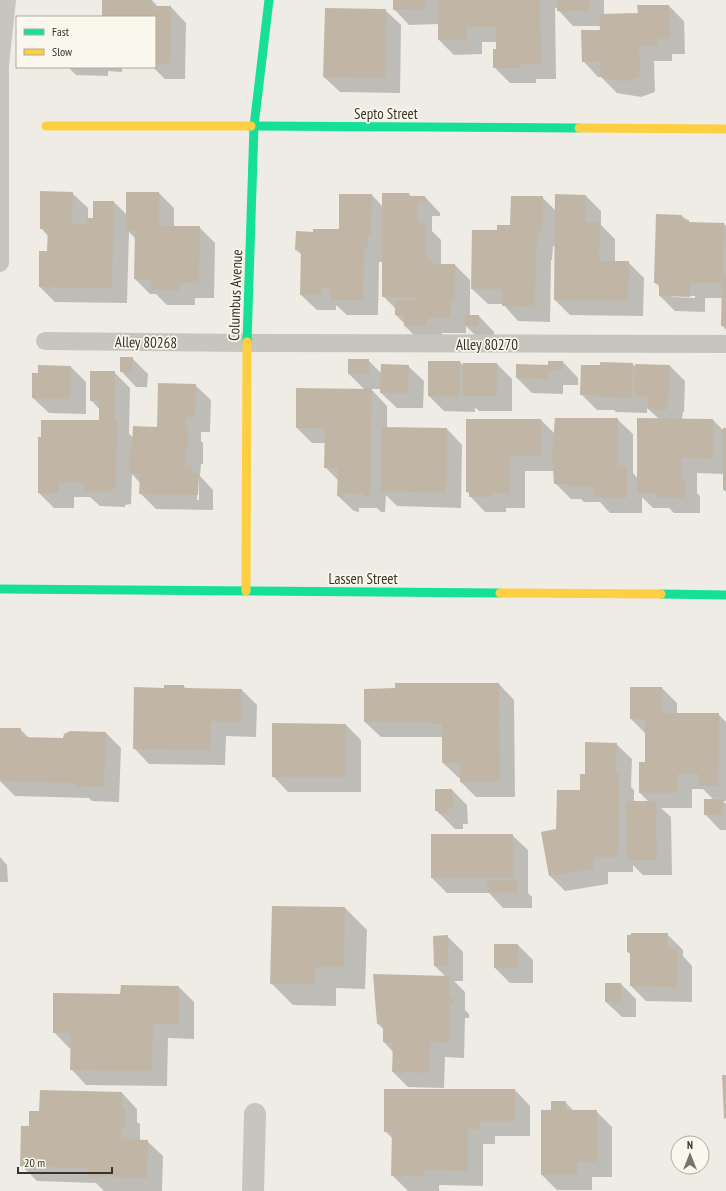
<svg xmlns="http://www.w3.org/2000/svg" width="726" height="1191" font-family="'PT Sans Narrow',sans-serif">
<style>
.shadow{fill:#0003;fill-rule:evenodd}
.building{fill:#c1b6a6}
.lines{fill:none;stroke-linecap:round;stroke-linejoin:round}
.lane{stroke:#c7c5bd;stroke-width:18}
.street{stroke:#c7c5bd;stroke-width:22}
.fast{stroke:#16e098;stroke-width:9}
.slow{stroke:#ffcf43;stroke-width:9}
.labels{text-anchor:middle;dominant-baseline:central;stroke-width:3.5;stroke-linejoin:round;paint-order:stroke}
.street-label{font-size:15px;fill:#39332a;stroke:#faf8ec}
</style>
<rect width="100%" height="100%" fill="#eeece4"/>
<g class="shadow">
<path d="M103,0h49l6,7h13l15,16 -1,56h-20l-11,-11 -32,-1v5l-14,-1v5l-32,-1 -8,-8h87v-50h-52z"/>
<path d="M394,0h210v15l35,-1 30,-8 15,15 1,33h-13v7h-18l1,31 -14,5 -24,-4 -16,-16h-3l-15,-16 18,-30v-5h-28l-15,-16v-2h-3l1,71h-20v4h-26l-16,-16 3,-25h-15v12l-28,1 -15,-15v-16l-30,1 -15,-16z"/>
<path d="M385,10l16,15 -1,68 -60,-1 -16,-15z"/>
<path d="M72,193l16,15v11h6l20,-17 13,13 32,-22 15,15v19h25l16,16 -1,55h-19v7h-28l-11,-11h-6l-15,-15 1,-40 -7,-7 -2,71 -72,-1 -15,-15 8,-35v-16l-7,-8z"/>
<path d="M409,194l3,3h13l15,16v3h-8v15l9,9v25h14l15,15v36h9l15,16v9h-13l-15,-15v7h-24v8h-22l-15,-15v-2l-9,-9v-6l-13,-13v-34h-4l-1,53h-31l-11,-10v5h-19l-16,-15 1,-40 -6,-5 18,-17 26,-3 32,-35 11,12z"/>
<path d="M586,196l15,15v14l14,14v23h13l16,16 -1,38 -73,-1 -15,-15v-54h-2l-1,14h-1l-1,62 -32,-1 -15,-17h-15l-16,-15 26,-58 13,-5 31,-29 14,14z"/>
<path d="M682,216l9,7 33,1 2,2v104l-4,-5v-27h-17v14l-30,-1 -15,-15v-9l-5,-4zM670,295l25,1v2l-23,-1z"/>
<path d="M132,358l16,16 -1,13h-11l-15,-16z"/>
<path d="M368,360l13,13 27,-7 16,15 -1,27h-26l-16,-15v-4h-10l16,17v23h60l15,16 -1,63 -64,-2 -11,-11 -1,17h-4l-4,-4h-18v4l-5,-1 -16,-15 1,-15 -14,-14v-24h-13l-15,-15 68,-38 -16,-16z"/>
<path d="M460,362l4,4 33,-2 15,15v32h-33l-4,-4v5l-31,-1 -15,-15z"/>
<path d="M563,362l15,16v7h-15v9l-31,-1 -15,-15z"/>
<path d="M632,364l4,3 34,-1 15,15 -1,31h-1l-1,7 31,1 11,11 2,-2v63l-2,-2v-16l-27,-1v20l3,3v17h-26l-5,-5h-16l-11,-11v16h-32l-10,-11h-16l-3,-3h-10l-16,-16 -1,-12h-29v37h-19v4h-21l-15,-16v-2l-3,-2 74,-72 14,14 62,-15 16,15v39l5,6 21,-60 -12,-11v5l-31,-1 -2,-2h-17l-16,-16z"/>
<path d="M71,367l15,15v32l-37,-1 -16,-15 7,-24z"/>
<path d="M114,372l16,16 -1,46 5,4 24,-10 37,-43 16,15 -1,32h-9v9l2,2v21h-2l-1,12 13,14v20l-57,-1 -16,-16v-10l-8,-9 -1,30 -6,1v2l-25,-1 -10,-9h-16v11h-20l-15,-15 61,-72v-11l-9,-10zM197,478l2,2v20h-2z"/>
<path d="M396,684h103l15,16 1,97h-39l-15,-15v-4h-2l-16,-15v-26h-62l-16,-15 31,-33z"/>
<path d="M183,686l4,3 55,1 15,15 -1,32 -30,-1 -1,29 -76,-1 -15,-16 31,-59z"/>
<path d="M662,688l15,15v11h41l8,8v79h-3l3,3v26h-6l-15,-16 9,-14 -11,-11h-11v19h-31l10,9 1,58h-29l-10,-10v7h-25v12l-43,7 -15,-15 7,-46 24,-39 5,-16 30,-31 16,15 -1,28 3,3v12h15l-9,-9 6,-30v-29l-15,-15z"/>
<path d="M346,725l15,15v52h-73l-15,-16z"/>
<path d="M0,729h20l9,9 34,1 43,-6 15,15 -2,54 -27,-1 -3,-3 -74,-2 -15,-15z"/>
<path d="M452,790l15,15 1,19h-5v5h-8l-19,-19z"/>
<path d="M512,835l16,15v43l4,4v11h-29l-14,-15h-42l-15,-15z"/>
<path d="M0,857l7,8 1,17h-8z"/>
<path d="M345,908l22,22 -2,59 -29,-1v18l-43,-1 -22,-22z"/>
<path d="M667,934l16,16v6l9,10v36l-46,-1 -15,-15v-31l-3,-3z"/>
<path d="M447,936l16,16v29h-9l11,11v18l4,4v4h-4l-1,40 -19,-1 -1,31 -36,-1 -15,-15v-20l-9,-10v-12l-6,-6 68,-47 -11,-11 -1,-29z"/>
<path d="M518,945l15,15v23h-23l-15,-15z"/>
<path d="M621,984l15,15v18h-14l-16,-15z"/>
<path d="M122,986l57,1 15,15v37l-26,-1 -1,48 -81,-1 -15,-16 1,-21h-3l-15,-16 67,-37z"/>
<path d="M385,1090h130l15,16v30h-35v8h-12v42l-44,-1v6h-31l-16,-16 1,-36 -8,-8z"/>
<path d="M122,1093l15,16v13l3,2v17h7l16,15 -1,35h-58l-8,-8 -59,-2 -16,-16 9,-38 10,-15z"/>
<path d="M565,1102l9,9h22l16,16v50h-20v13h-35l-15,-15 10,-64z"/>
</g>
<g class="building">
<path d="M102,0h50v6h19l-1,58h-15v-47h-53z"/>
<path d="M393,0h33v9l-33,1z"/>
<path d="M438,0h102l1,64h-20v4h-28v-19h3v-22h-29v12l-29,1z"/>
<rect x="557" y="0" width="32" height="11"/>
<path d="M637,5h32l1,34h-13v7h-18l1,30 -15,6 -24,-5 -1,-16 -18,1 -1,-32h19l-1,-16 39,-1z"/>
<path d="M325,8l61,1 -1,69 -62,-1z"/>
<path d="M40,191l33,1 -1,32 15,1v-7h6v-17h21l-2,87 -73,-1v-36h8l1,-22h-8z"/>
<path d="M126,192h33v34h41l-1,57h-19v7h-29v-10l-17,-1 1,-48 -9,-1z"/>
<path d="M382,193h27v3h16v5h-8v22h9v36h6v5h23v36h-4v18h-24v8h-23v-11h-9v-15h22v-3h-35z"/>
<path d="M339,194h33l-1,41 -3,-1v13h-4l-1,53h-33v-12h-9v7h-21l1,-45h-6l1,-19 17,1v-3h26z"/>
<path d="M555,194l31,1v27h14l-1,39h30l-1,40 -74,-1z"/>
<path d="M511,196h32l-1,35h-4l-1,14h-1l-1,62 -33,-1v-17h-31l1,-59h25v-5h13z"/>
<path d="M656,214l26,1v4l7,1v2l35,1 -1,54 3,1v48h-5l1,-43h-32v14l-31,-1v-13h-5z"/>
<rect x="465" y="315" width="14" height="11"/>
<path d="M120,357h13l-1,15h-12z"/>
<rect x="348" y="359" width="21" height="15"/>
<path d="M428,361h32v36l-32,-1z"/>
<path d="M548,361h15v9h-15l-1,9 -31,-1v-14l32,1z"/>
<path d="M600,362l33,1 -1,35 -33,-1 1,-2h-20l1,-30h19z"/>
<path d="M463,363h34v33h-35z"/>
<path d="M381,364l28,1 -1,28h-28z"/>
<path d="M635,364l35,1 -1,32h-1l-1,13 -19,-1v-12l-14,-1z"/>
<path d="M38,365l33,1 -1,33 -38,-1v-25h6z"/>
<path d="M90,371h25l-1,49h3l-1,69 -6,1v2l-27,-1 1,-9h-25v11h-21v-56h3v-17h58v-19h-9z"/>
<path d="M158,383l38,1 -1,33h-9v10h2v22h-2l-1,18h7v6h7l-1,22 -59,-1 1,-20 -11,-1 1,-24h2l1,-23 24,1z"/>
<path d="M296,388l76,1 -2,108h-6v-3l-20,-1v4l-7,-1 1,-28h-14l1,-40h-29z"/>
<path d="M555,418h63v37l-1,12h10v31h-33v-11h-26v-3h-14l-2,-30z"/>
<path d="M637,418l76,1v40l-31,-1v22h3v18h-28v-5h-20z"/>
<path d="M466,419h75v37h-31v37h-19v4h-22v-5h-3z"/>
<path d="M382,427l65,1 -1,65 -65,-2z"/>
<rect x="723" y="428" width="3" height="62"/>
<path d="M395,683h104l1,99h-40v-19h-18v-39h-11v-2h-67v-33l31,-1z"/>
<path d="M164,685h20v3l58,1 -1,33 -30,-1 -1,29 -77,-1 1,-62 30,1z"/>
<path d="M630,687h32v26h57l-1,73h-19v-12h-22v19h-38v-31h6v-43h-15z"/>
<path d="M272,723l74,1v53h-74z"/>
<path d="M0,728h21l-1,9 43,1 1,-4 6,-3 36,1 -2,55 -29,-1 1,-3 -76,-2z"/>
<path d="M585,742l32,1 -1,30 3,1 -1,83h-25v12l-44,7 -8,-44 15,-3 1,-39h23v-16h5z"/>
<path d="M435,789h17l1,20h-5v5h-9l-1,-3h-3z"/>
<path d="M704,799h19l-1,16h-18z"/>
<path d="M626,801h30l1,59h-30z"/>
<rect x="431" y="834" width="82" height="44"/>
<path d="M487,880l30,1v12l-30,-1z"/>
<path d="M272,906l73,1 -1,60h-29v17h-45z"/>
<path d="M631,933h37l-1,16h10v38l-47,-1v-33l-3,-1v-17h4z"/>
<path d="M448,935v31h-14l-1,-30z"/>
<rect x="494" y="944" width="24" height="24"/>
<path d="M373,974l77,2v22h4v5h-4l-1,40 -19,-1 -1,31 -37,-1 1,-29 -10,-1v-18h-6z"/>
<rect x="605" y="983" width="16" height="19"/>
<path d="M121,985l58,1v38l-26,-1 -1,48 -82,-1 1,-37h-18v-40l67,1z"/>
<path d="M722,1075h4v43l-2,1z"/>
<path d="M384,1089h131v32h-35v8h-12v42l-44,-1v6h-33l1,-44h-8z"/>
<path d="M40,1090l82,2v16h3v20h-4v11l27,1 -1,38 -59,-2v-8l-68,-2 1,-40h8v-15h10z"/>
<path d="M551,1101h15v9h31v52h-20v13h-36v-65h10z"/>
</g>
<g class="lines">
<g class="lane">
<path d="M0,263v-198l7,-65"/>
<path d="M45,341l202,2 479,1"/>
</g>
<path class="street" d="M253,1191l2,-77"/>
<g class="fast">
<path d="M251,126l328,2"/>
<path d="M247,342l7,-216 15,-126"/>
<path d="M0,589l500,4"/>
<path d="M661,594l65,1"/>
</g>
<g class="slow">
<path d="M46,126h205"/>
<path d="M579,128l147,1"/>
<path d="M246,591l1,-249"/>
<path d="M500,593l161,1"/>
</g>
</g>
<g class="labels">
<g class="street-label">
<text x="386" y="113">Septo Street</text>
<text transform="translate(235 295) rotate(-88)">Columbus Avenue</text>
<text transform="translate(146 342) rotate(1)">Alley 80268</text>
<text x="487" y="344">Alley 80270</text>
<text x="363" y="578">Lassen Street</text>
</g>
</g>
<rect x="16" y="16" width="140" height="52" fill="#faf8ec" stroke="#ada99e"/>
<rect x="24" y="29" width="20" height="6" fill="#16e098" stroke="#ada99e"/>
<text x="52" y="36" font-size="12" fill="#39332a">Fast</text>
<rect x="24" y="49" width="20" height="6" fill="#ffcf43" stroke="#ada99e"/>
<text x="52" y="56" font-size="12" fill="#39332a">Slow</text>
<g transform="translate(690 1155)"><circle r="19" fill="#faf8ec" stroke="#ada99e"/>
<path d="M0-3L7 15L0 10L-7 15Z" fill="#78746b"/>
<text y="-6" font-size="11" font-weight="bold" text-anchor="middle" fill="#39332a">N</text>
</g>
<path d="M18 1167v6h94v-6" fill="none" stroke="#39332a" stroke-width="2"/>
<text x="24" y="1167" font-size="12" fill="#39332a" stroke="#faf8ec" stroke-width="3" paint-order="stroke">20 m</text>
</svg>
